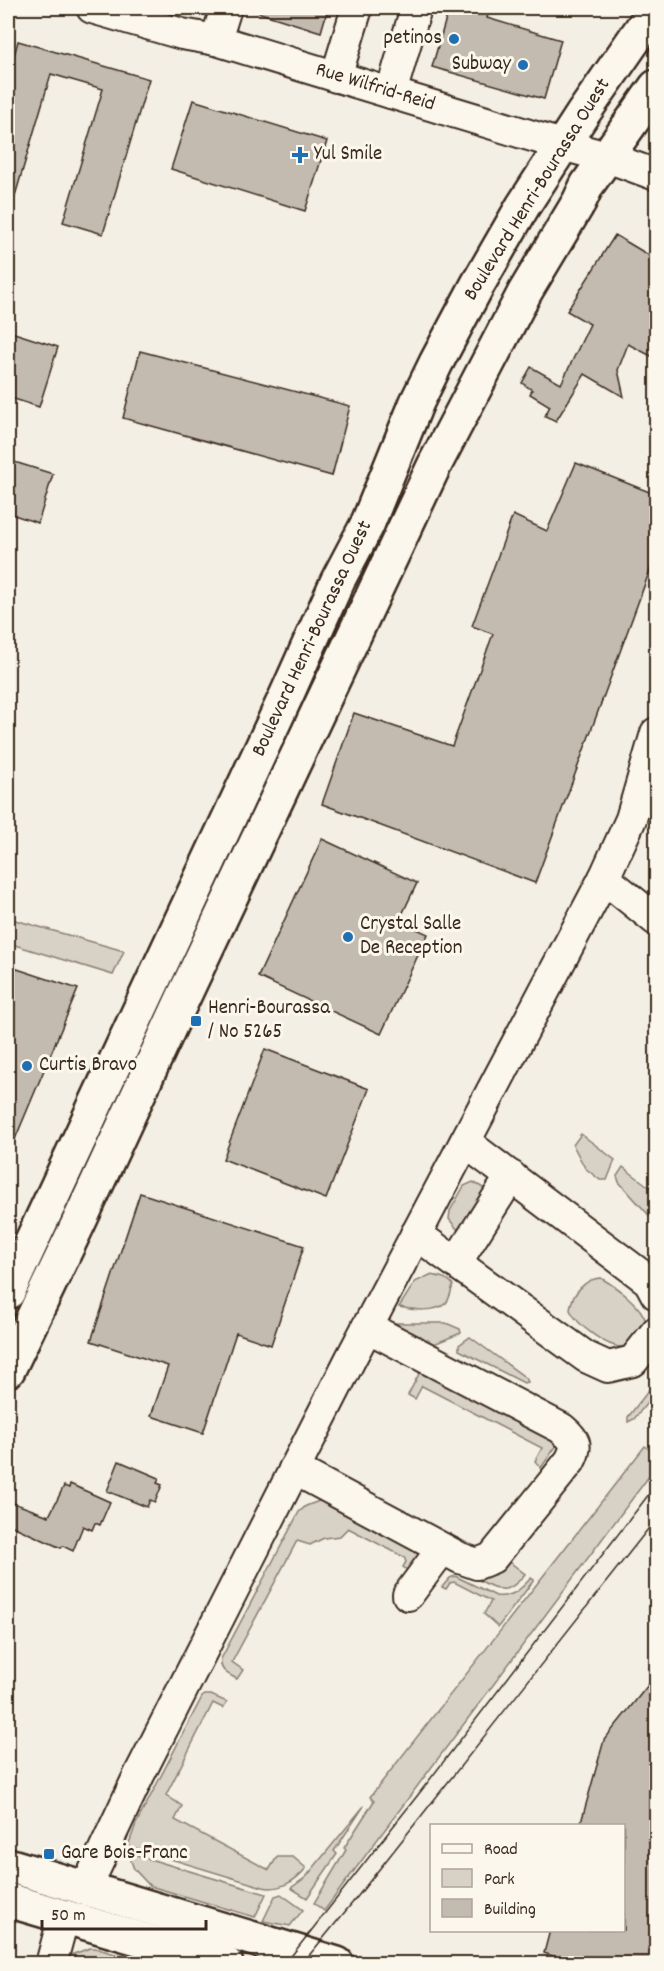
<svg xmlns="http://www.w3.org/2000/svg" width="664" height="1971" font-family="Dekko,sans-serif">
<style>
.green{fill:#d8d1c6;stroke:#8a7e72;stroke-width:1.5}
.building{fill:#c3bbb0;stroke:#3b2a1e;stroke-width:1.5}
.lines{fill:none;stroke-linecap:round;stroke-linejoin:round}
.minor-casing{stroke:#3b2a1e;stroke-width:34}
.major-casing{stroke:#3b2a1e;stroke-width:38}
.minor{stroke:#fbf7ec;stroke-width:30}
.major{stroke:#fbf7ec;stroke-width:33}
.tram{stroke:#3b2a1e;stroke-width:1.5}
.poi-dot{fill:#1f6fb2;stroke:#fbf7ec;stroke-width:2}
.labels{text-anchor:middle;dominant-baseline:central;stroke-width:6;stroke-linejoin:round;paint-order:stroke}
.poi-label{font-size:21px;fill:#3b2a1e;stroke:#fbf7ec;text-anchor:start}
.street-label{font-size:21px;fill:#3b2a1e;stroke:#fbf7ec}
</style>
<rect width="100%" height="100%" fill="#f3efe4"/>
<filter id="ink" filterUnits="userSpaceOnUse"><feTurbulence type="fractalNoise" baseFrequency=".0167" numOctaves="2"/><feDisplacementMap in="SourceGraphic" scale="12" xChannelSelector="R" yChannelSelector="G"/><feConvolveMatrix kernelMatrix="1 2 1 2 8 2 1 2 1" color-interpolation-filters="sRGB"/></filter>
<g filter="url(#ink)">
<g class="green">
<path d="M8,918l116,33 -11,24 -105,-32z"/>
<path d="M581,1134l34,26 -8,20h-7l-15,-12 -12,-23z"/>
<path d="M623,1167l33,25v31l-37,-41 -2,-6z"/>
<path d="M473,1182l12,7 -22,40h-6l-8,-10 1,-8 14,-25z"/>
<path d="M430,1275c8,1 19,3 23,10 -2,6 -3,14 -7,18 -10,10 -35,7 -47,4l16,-25z"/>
<path d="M601,1278c15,9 41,27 45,44l-21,25c-17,2 -48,-22 -55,-37 1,-15 15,-32 31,-32z"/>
<path d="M393,1323h53l14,6 1,4 -32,13 -36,-20z"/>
<path d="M470,1337l56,41 2,4 -4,1 -65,-33v-5z"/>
<path d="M421,1370l138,72 -18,26 -6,-7 7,-13 -120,-62 -7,13 -7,-4z"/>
<path d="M656,1381v11l-22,27 -6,3v-5z"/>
<path d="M645,1446l11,9v12l-332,444 -10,-8 32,-53 -2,-2 30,-47 -4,-4z"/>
<path d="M319,1501l5,1 99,51 -12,20 -8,-6 3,-5 -2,-5 -56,-29 -8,8 -16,2 -14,7 -13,-4 -65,121 11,8 -6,9c-9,-5 -18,-8 -16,-20l78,-147 7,-6z"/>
<path d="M507,1560l18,14c-18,23 -27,16 -50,4z"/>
<path d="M455,1576l41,20c16,2 25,-7 35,-18l3,2 -36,47 -14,-13 7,-13 -37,-19 -4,1 -4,6 -4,-2 8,-9z"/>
<path d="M205,1695h6l16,7 -4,6 -10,-5 -47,92 16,11 -7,14 94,50 8,-13h16l13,11c-10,13 -27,23 -43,19l-135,-41 8,-22 66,-127z"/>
<path d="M364,1806l-30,45 3,3 -30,44 -16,-10 15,-11z"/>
<path d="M133,1854l133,40 -11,23 -105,-31 -16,-17 -3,-8z"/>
<path d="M281,1894l22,16 -13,16 -27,-5 12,-25z"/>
<path d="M90,1948h5l50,15 -83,1 6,-8z"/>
</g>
<g class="building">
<path d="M257,8h71l-7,24 -64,-20z"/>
<path d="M449,8h41l-3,10 74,22 -17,59 -112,-32z"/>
<path d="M18,41l131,38 -46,155 -40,-12 40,-133 -52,-15 -39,132 -4,-1v-127z"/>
<path d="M193,100l134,41 -22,70 -134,-42z"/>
<path d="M615,235l42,25v99l-29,-15 -10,26 6,27 -39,-23 -29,47 -11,-5 5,-10 -20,-12 2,-4 -10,-7 9,-16 30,17 29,-60 -23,-13z"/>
<path d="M8,331l50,16 -19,60 -31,-10z"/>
<path d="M140,351l210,55 -18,70 -209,-58z"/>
<path d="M8,460l45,14 -15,49 -30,-10z"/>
<path d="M576,463l81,32v56l-122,332 -213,-79 32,-91 98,33 41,-112 -21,-8 41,-111 34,16z"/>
<path d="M322,839l95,44 -18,38 29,13 -47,100 -123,-57z"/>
<path d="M8,966l70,23 -70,167z"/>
<path d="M265,1049l104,40 -43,110 -103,-40z"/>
<path d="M140,1193l164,53 -33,99 -35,-12 -33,100 -52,-17 17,-50 -77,-25z"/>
<path d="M119,1461l40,17 -2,5 5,2 -7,17 -5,-2 -3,7 -40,-16z"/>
<path d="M70,1484l40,18 -10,23 -5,-2 -3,7 -9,-4 -10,25 -10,-5 -2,2 -53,-24v-23l41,15 15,-30 5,2z"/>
<path d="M657,1674v290h-81l-32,-11 6,-23h74v-104h-44l24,-86z"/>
</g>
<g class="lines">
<g class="minor-casing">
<g id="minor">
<path d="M92,8l90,26 34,6 346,105 45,12 49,18"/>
<path d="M216,40l10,-32"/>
<path d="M336,77l21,-69"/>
<path d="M391,93l25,-85"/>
<path d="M604,878l52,42"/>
<path d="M465,1142l184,139 7,13"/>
<path d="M416,1234l170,123 22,10 25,-6 23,-29"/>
<path d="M456,1263l55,-87"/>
<path d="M294,1469l166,89 17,6 15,-6 78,-97c9,-17 5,-21 -9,-33l-194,-101"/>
<path d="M408,1595l34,-46"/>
<path d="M86,1888l53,-113 212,-417 253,-480 27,-59 25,-86"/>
<path d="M51,1964l13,-48"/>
</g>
</g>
<g class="major-casing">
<g id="major">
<path d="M8,1292l279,-598 51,-114 29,-55 50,-123 19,-39 42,-79 45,-78 59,-91 74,-107"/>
<path d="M8,1370l71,-148 104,-224 251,-532 91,-174 54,-90 8,-17 69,-98"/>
<path d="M8,1865l329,99"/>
<path d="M8,1900l218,64"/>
</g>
</g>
<use href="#minor" class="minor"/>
<use href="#major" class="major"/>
<g class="tram">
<path d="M285,1964l136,-173 235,-306"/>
<path d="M302,1964l56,-68 298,-377"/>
</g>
</g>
</g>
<g class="poi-dot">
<circle cx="454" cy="39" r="6"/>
<circle cx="523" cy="65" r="6"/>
<path d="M297 146h6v6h6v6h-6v6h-6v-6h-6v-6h6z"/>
<circle cx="348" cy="937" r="6"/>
<rect x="190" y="1015" width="12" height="12" rx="3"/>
<circle cx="27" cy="1066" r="6"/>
<rect x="43" y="1848" width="12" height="12" rx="3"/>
</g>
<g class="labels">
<g class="poi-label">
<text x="442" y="39" text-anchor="end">petinos</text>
<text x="511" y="65" text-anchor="end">Subway</text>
<text x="314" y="155">Yul Smile</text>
<text x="360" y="925">Crystal Salle<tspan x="360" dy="24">De Reception</tspan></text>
<text x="208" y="1009">Henri-Bourassa<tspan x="208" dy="24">/ No 5265</tspan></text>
<text x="39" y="1066">Curtis Bravo</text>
<text x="61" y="1854">Gare Bois-Franc</text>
</g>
<g class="street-label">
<text transform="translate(375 88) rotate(17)">Rue Wilfrid-Reid</text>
<text transform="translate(538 190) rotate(-58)">Boulevard Henri-Bourassa Ouest</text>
<text transform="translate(313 639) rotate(-65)">Boulevard Henri-Bourassa Ouest</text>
</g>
</g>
<rect width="664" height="1971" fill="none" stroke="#fbf7ec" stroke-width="30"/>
<rect x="15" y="15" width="634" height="1941" fill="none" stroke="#3b2a1e" stroke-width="2" filter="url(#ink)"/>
<rect x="430" y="1824" width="195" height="108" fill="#fbf7ec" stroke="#aea59a" stroke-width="1.5"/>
<rect x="442" y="1844" width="30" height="9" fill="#fbf7ec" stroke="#aea59a" stroke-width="1.5"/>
<text x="484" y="1854" font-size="18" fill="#3b2a1e">Road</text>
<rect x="442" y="1869" width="30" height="18" fill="#d8d1c6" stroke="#aea59a" stroke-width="1.5"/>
<text x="484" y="1884" font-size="18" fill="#3b2a1e">Park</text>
<rect x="442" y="1899" width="30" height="18" fill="#c3bbb0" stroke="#aea59a" stroke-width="1.5"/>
<text x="484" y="1914" font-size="18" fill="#3b2a1e">Building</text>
<path d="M42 1920v9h164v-9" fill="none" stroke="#3b2a1e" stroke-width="3"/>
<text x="51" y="1920" font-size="18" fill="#3b2a1e" stroke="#fbf7ec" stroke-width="4.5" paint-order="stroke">50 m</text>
</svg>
